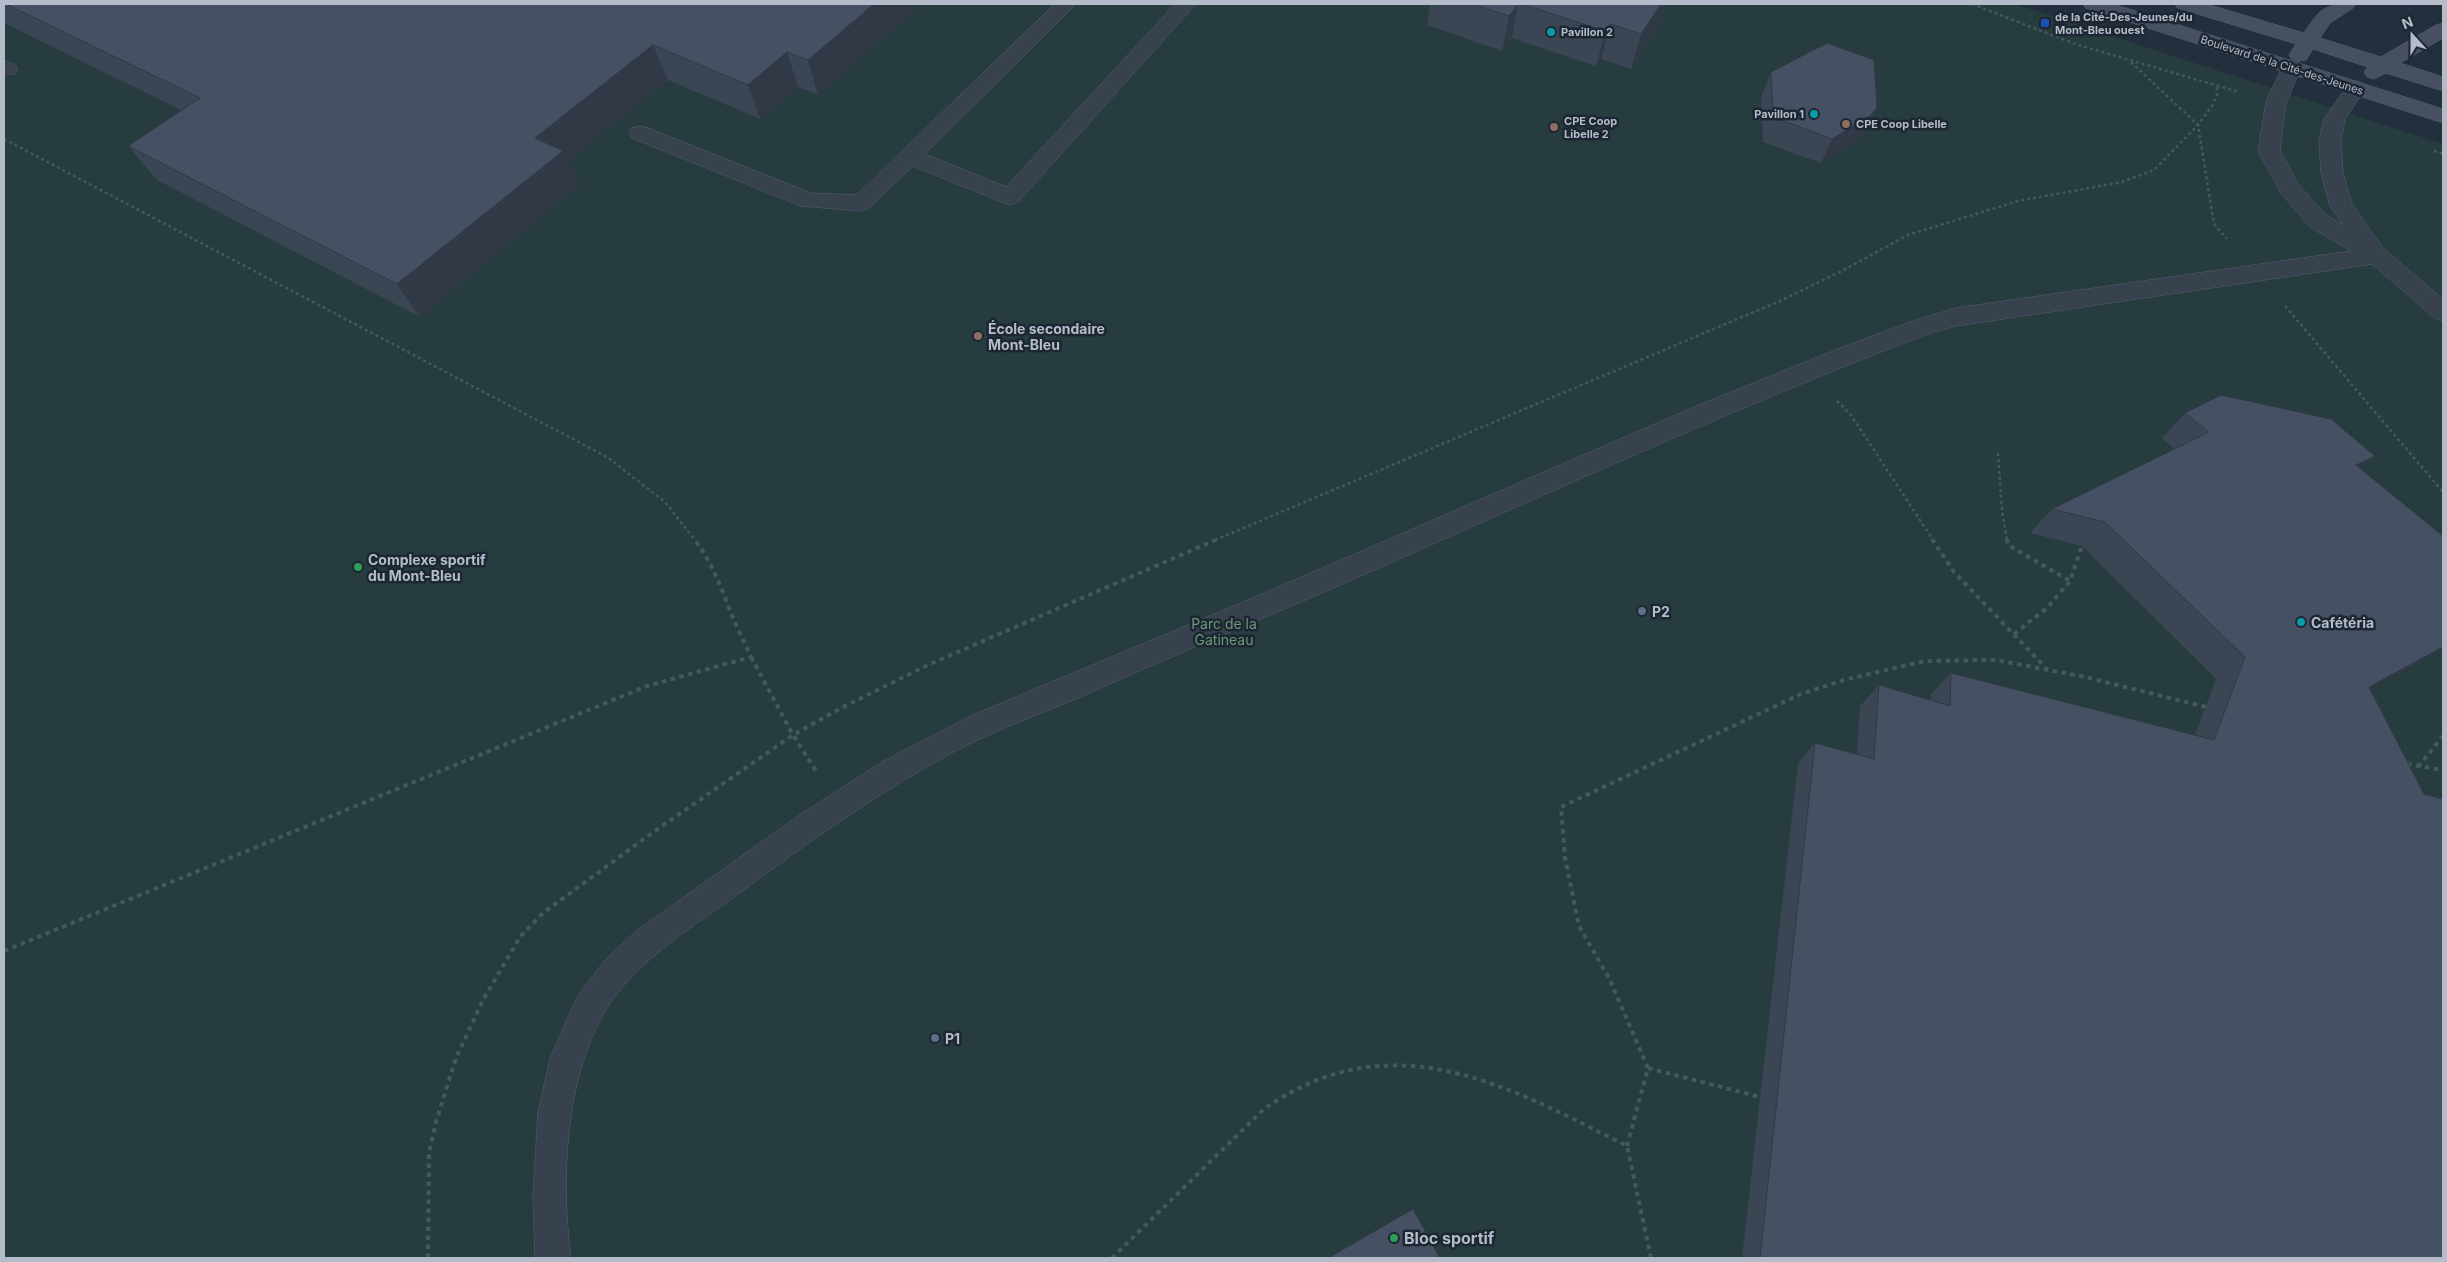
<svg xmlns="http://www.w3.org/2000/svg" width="2447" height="1262" font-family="Inter,sans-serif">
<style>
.green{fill:#263c3f}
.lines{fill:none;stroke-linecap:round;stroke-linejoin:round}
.lane-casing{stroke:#565f6c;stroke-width:1}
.secondary-casing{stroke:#565f6c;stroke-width:1}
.path-far1{stroke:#44595c;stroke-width:2.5;stroke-dasharray:3 3;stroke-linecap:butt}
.path{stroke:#44595c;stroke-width:4;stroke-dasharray:4.5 4.5;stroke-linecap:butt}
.lane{fill:#38414e;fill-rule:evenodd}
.secondary{fill:#465061;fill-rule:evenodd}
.wall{fill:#3b4654}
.shaded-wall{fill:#303945}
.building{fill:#455162;stroke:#303945}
.transit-dot{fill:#1a4fb4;stroke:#1d2633;stroke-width:2}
.culture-dot{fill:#0f9aa8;stroke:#1d2633;stroke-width:2}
.education-dot{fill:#8d6e63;stroke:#1d2633;stroke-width:2}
.leisure-dot{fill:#2e9e5b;stroke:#1d2633;stroke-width:2}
.service-dot{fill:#5c6f8a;stroke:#1d2633;stroke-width:2}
.labels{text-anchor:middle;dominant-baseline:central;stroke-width:5;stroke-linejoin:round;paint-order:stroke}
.far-poi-label{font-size:11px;font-weight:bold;fill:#b4bcc9;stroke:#1d2633;text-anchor:start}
.far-street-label{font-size:11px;fill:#b4bcc9;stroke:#1d2633}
.poi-label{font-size:14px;font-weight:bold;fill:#b4bcc9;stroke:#1d2633;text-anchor:start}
.park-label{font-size:14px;fill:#6b9a76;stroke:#1d2633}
.near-poi-label{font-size:16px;font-weight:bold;fill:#b4bcc9;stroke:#1d2633;text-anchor:start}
</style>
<rect width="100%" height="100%" fill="#242f3e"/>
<path class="green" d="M4,4h2010l429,140v1114h-2439z"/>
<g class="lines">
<g class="lane-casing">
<g id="lane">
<path d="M1055,4h21l-151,150 81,33 169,-183h21l-178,198 -8,3 -8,-3 -89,-36 -44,42 -8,3 -60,-5 -169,-68 -3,-5 3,-5 8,-2 8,2 163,65 45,2z"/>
<path d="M2292,60l7,2 3,5 -16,35 -6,49 18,33 28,31 17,10 -13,-19 -9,-33 -2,-32 5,-22 25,-36 7,-2 7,2 3,5 -21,31 -4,22 2,32 9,31 31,44 60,51v22l-8,-3 -63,-54 -416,62 -26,7c-203,77 -400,169 -599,256 -84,36 -168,71 -251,108 -40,17 -82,32 -121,52 -78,41 -150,93 -221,145 -42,31 -90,59 -122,101 -51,68 -56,181 -45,263h-36l-2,-62 5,-83 12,-54 27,-62 29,-38 29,-27 163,-116 84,-54 91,-47 301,-126 425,-184 144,-58 73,-27 40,-12 395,-57 -41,-24 -29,-34 -23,-42 8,-49 16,-35 3,-5z"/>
<path d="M4,61l11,3 3,5 -3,5h-11z"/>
</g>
</g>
<g class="secondary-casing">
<g id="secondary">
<path d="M2083,4h30l330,105v14l-357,-115z"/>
<path d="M2175,4h31l98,29c17,-26 21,-29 52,-29l-3,4 -23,15 -10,15 61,19 55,-32 7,-2v15l-43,25 43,14v14l-57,-18 -12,6 -7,-2 -3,-5 4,-5 -55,-18 -7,11 -7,1 -7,-1 -3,-5 7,-11 -118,-36z"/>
</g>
</g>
<g class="path-far1">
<path d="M1972,4l103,40 164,48"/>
<path d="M2131,62l67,63 16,99 13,15"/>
<path d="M4,139l603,318 58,45 30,38"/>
<path d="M2434,151l9,3"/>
<path d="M2285,306l158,186"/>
<path d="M1837,401l14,14 82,125"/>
<path d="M1998,453l4,58 5,29"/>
<path d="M1215,540l565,-239 60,-29 68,-37 110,-34 104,-19 32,-12 44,-45 14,-19 5,-11v-9"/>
</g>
<g class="path">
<path d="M1932,539l22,33 94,98"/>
<path d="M2007,539l1,6 62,36"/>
<path d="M2014,634l34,-27 22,-26 12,-35"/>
<path d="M751,657l42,78 23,36"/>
<path d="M2407,764l36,6"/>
<path d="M2418,767l25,-31"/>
<path d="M4,951l643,-265 104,-29c-7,-16 -16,-33 -22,-49 -10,-26 -18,-47 -35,-69"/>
<path d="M1648,1068l-39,-90 -30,-52 -14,-68 -4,-51 240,-113 43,-14 81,-19 71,-1 89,17 121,30"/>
<path d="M1627,1146l21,-78 112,29"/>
<path d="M428,1258l1,-105 7,-31 20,-64 27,-58 37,-63 23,-24 109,-80 141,-98 48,-27 89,-44 288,-125"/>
<path d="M1112,1258l152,-149c127,-89 242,-24 363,37l24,112"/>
</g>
<use href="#lane" class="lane"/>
<use href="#secondary" class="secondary"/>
</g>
<g class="wall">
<path d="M4,4h916l1,1 -103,90 -20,-8 -38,32 -92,-39 -100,81 12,24 -160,132 -263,-137 -29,-34 53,-36 -177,-87z"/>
<path d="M1430,4h237l-6,19 -30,46 -30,-10 -5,7 -84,-28 -10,13 -75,-26z"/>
<path d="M1771,72l106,36 -12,24 -7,9 -37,22 -58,-21 -2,-45z"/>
<path d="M2185,413l190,43 -15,12 10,221 54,105 19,464h-701l56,-495 17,-20 42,11 3,-48 19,-21 52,15v-6l20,-21 244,62 21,-56 -134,-133 -52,-13 22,-24 122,-60 -12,-11z"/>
</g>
<g class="shaded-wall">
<path d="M874,4h46l1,1 -103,90 -10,-35z"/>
<path d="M1518,4l-6,34 -10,13 7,-35z"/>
<path d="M1661,4h6l-6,19 -30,46 10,-35z"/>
<path d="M1611,24l-10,35 -5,7 9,-35z"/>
<path d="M653,45l15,35 -100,81 12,24 -160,132 -23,-33 138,-146z"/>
<path d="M787,52l11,35 -38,32 -12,-34z"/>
<path d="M1877,108l-12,24 -7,9 -37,22 11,-24z"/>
<path d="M2375,456l-29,24 10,-15z"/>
<path d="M2443,647v3l-106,57 32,-20z"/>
</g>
<g class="building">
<path d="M6,4h868l-66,56 -21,-8 -39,33 -95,-40 -118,93 28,13 -166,133 -269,-138 72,-48z"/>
<path d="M1473,4h45l-9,12z"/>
<path d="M1522,4h139l-20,30 -30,-10 -6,7z"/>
<path d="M1827,43l47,17 3,48 -7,8 -38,23 -59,-22 -2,-45z"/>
<path d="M2221,395l110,24 44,37 -19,9 87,71v111l-74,40 55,107 19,5v459h-683l55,-515 59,16 5,-74 71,21 1,-33 263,67 31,-83 -140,-135 -53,-13 157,-77 -24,-19z"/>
<path d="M1413,1209l27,49h-112z"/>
</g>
<rect class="transit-dot" x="2040" y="18" width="10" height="10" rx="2.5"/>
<g class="culture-dot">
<circle cx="1551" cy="32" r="5"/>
<circle cx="1814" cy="114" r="5"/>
<circle cx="2301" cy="622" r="5"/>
</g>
<g class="education-dot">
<circle cx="1846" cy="124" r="5"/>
<circle cx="1554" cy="127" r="5"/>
<circle cx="978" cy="336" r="5"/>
</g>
<g class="leisure-dot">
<circle cx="358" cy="567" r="5"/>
<circle cx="1394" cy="1238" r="5"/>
</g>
<g class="service-dot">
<circle cx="1642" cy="611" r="5"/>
<circle cx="935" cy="1038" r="5"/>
</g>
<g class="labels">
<g class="far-poi-label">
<text x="2055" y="17">de la Cité-Des-Jeunes/du<tspan x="2055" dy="13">Mont-Bleu ouest</tspan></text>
<text x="1561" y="32">Pavillon 2</text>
<text x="1804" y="114" text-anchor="end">Pavillon 1</text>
<text x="1564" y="121">CPE Coop<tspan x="1564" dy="13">Libelle 2</tspan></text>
<text x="1856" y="124">CPE Coop Libelle</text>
</g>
<g class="far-street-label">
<text transform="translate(2282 65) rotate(18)">Boulevard de la Cité-des-Jeunes</text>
</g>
<g class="poi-label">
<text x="988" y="328">École secondaire<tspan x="988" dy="16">Mont-Bleu</tspan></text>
<text x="368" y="559">Complexe sportif<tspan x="368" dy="16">du Mont-Bleu</tspan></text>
<text x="1652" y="611">P2</text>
<text x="2311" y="622">Cafétéria</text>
<text x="945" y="1038">P1</text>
</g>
<g class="park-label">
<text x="1224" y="623">Parc de la<tspan x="1224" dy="16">Gatineau</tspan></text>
</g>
<g class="near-poi-label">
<text x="1404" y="1238">Bloc sportif</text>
</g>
</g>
<rect width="2447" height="1262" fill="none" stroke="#b4bcc9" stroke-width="10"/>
<g transform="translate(2412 35) rotate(339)" stroke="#1d2633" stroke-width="4" paint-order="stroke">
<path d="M0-4L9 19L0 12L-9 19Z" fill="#b4bcc9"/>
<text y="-8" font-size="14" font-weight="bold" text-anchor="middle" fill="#b4bcc9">N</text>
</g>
</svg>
